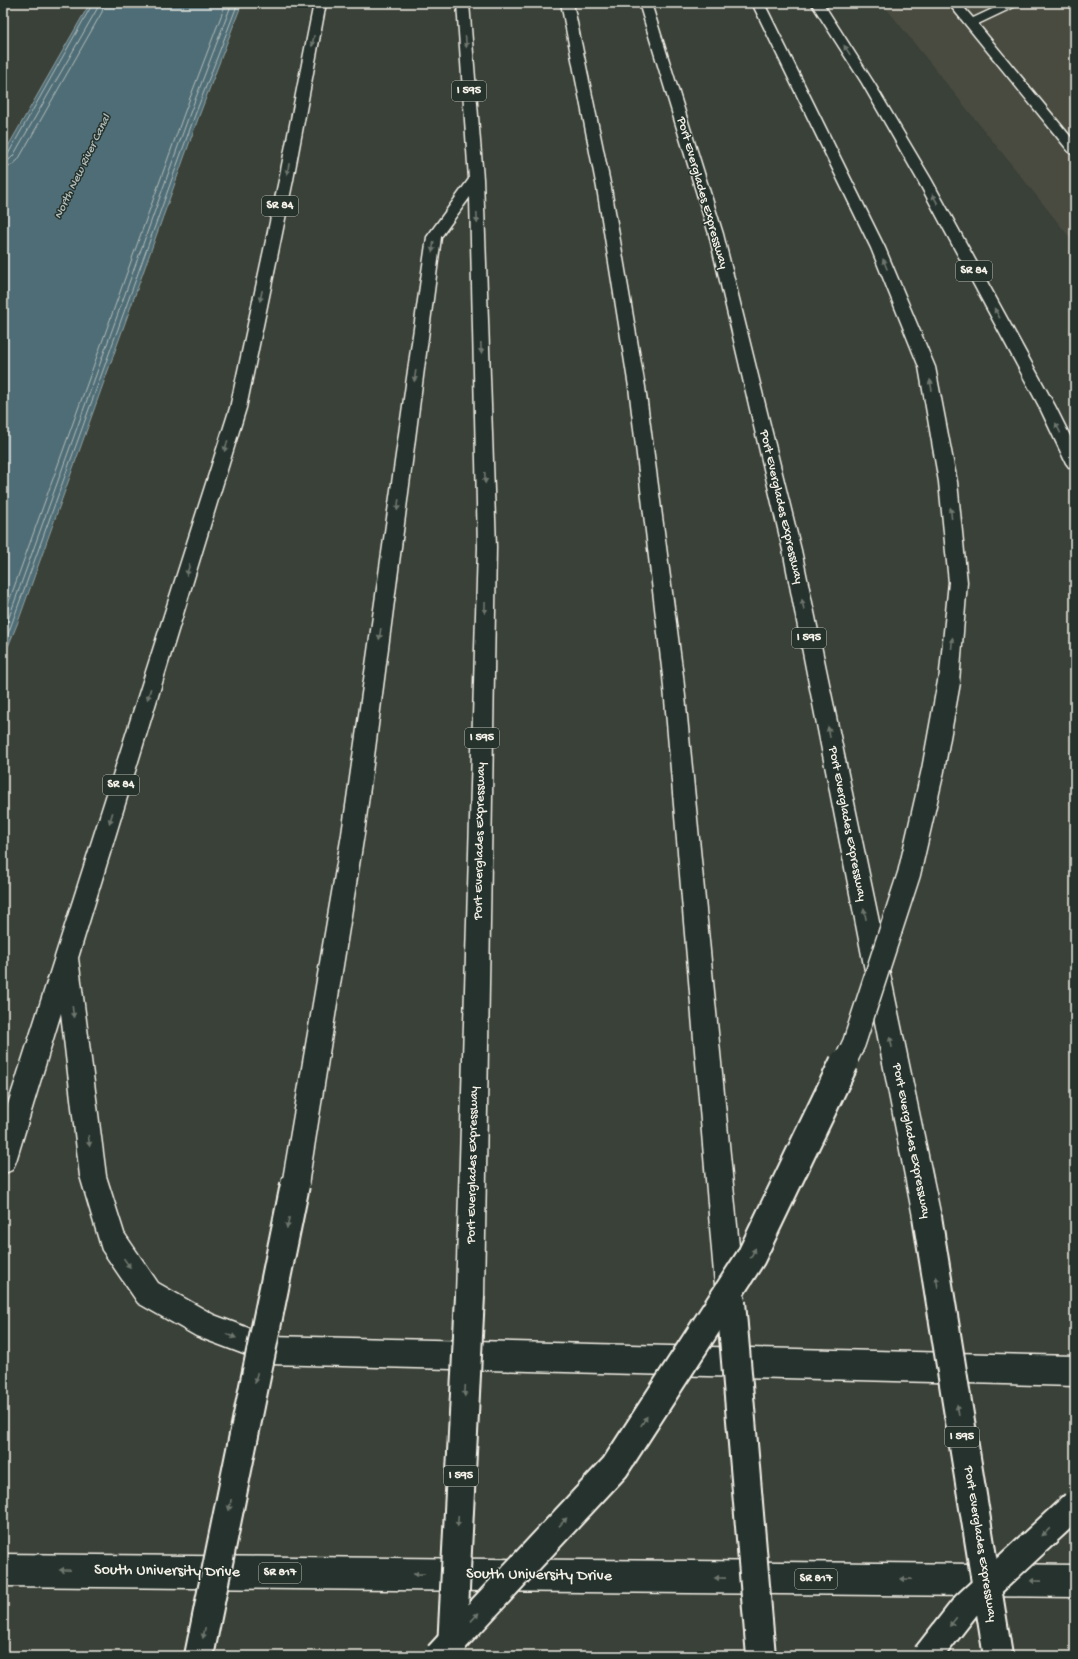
<svg xmlns="http://www.w3.org/2000/svg" width="1078" height="1659" font-family="'Gochi Hand',sans-serif">
<style>
.built{fill:#484b40}
.water{fill:#506d76;stroke:#92a2a4}
.lines{fill:none;stroke-linecap:round;stroke-linejoin:round}
.shore{stroke:#b2bcba;stroke-width:1}
.service-casing{stroke:#f4f1e8;stroke-width:3}
.primary-casing{stroke:#f4f1e8;stroke-width:3}
.motorway-casing{stroke:#f4f1e8;stroke-width:3}
.service{fill:#26332d;fill-rule:evenodd}
.primary{fill:#26332d;fill-rule:evenodd}
.motorway{fill:#26332d;fill-rule:evenodd}
.motorway-bridge-far1-casing{stroke:#f4f1e8;stroke-width:25;stroke-linecap:butt}
.motorway-bridge-casing{stroke:#f4f1e8;stroke-width:32;stroke-linecap:butt}
.motorway-bridge-far1{stroke:#26332d;stroke-width:22}
.motorway-bridge{stroke:#26332d;stroke-width:28}
.oneway{fill:#6e766e}
.labels{text-anchor:middle;dominant-baseline:central;stroke-width:3;stroke-linejoin:round;paint-order:stroke}
.shield{fill:#26332d;stroke:#b6b8b0;stroke-width:1}
.shield-label{font-size:12px;font-weight:bold;fill:#f4f1e8}
.far-water-label{font-size:12px;font-style:italic;fill:#b2bcba;stroke:#26332d}
.street-label{font-size:13px;fill:#f4f1e8;stroke:#26332d}
.near-street-label{font-size:16px;fill:#f4f1e8;stroke:#26332d}
</style>
<rect width="100%" height="100%" fill="#3a4138"/>
<filter id="ink" filterUnits="userSpaceOnUse"><feTurbulence type="fractalNoise" baseFrequency=".025" numOctaves="2"/><feDisplacementMap in="SourceGraphic" scale="8" xChannelSelector="R" yChannelSelector="G"/><feConvolveMatrix kernelMatrix="1 2 1 2 8 2 1 2 1" color-interpolation-filters="sRGB"/></filter>
<g filter="url(#ink)">
<path class="built" d="M882,3h193v241z"/>
<path class="water" d="M90,3h152l-43,113 -181,506 -15,37v-504z"/>
<g class="lines">
<g class="shore">
<path d="M3,156l5,-2 85,-151"/>
<path d="M3,161l6,-1 4,-4 84,-147 1,-6"/>
<path d="M3,167l9,-2 6,-5 84,-148 2,-9"/>
<path d="M3,618l182,-507 41,-108"/>
<path d="M3,634l187,-521 42,-110"/>
<path d="M3,648l192,-533 43,-112"/>
</g>
<g class="service-casing">
<path id="service" d="M948,3h12l13,15 32,-15h15l-2,2 -40,19 97,118v12l-5,-1z"/>
</g>
<g class="primary-casing">
<g id="primary">
<path d="M314,3h12l-33,177 -47,228 -168,550 28,218 18,57 34,50 56,32 56,21 805,20v30l-805,-22 -74,-28 -58,-33 -36,-53 -22,-74 -19,-163 -45,148 -4,9 -9,4v-54l227,-712 49,-228z"/>
<path d="M811,3h12l51,80 57,96 124,227 20,40v22l-6,-1 -3,-4 -27,-57 -122,-227 -55,-96z"/>
<path d="M3,1554l1072,11v32l-1072,-11z"/>
</g>
</g>
<g class="motorway-casing">
<g id="motorway">
<path d="M457,3h12l14,176 13,368 -12,749 -4,10 -10,4 -10,-4 -4,-10 22,-749 -8,-350 -29,40 -77,597 -56,351 -4,9 -9,4 -9,-4 -4,-9 60,-351 85,-597 42,-58z"/>
<path d="M561,3h12l38,185 34,199 38,289 61,621 -4,10 -10,4 -10,-4 -4,-10 -53,-621 -34,-289 -32,-199z"/>
<path d="M639,3h12l72,231 78,316 140,667 -4,10 -10,3 -10,-3 -4,-10 -130,-667 -74,-316z"/>
<path d="M752,3h12l121,245 50,119 22,115 10,100 -8,100 -3,5 -7,2 -7,-2 -3,-5 10,-100 -10,-100 -20,-115 -48,-119z"/>
</g>
</g>
<use href="#service" class="service"/>
<use href="#primary" class="primary"/>
<use href="#motorway" class="motorway"/>
<g class="motorway-bridge-far1-casing">
<path id="motorway-bridge-far1" d="M844,1064l10,-21 55,-169 24,-104 16,-88"/>
</g>
<g class="motorway-bridge-casing">
<g id="motorway-bridge">
<path d="M927,1217l71,439"/>
<path d="M731,1302l30,354"/>
<path d="M452,1648l18,-352"/>
<path d="M199,1656l96,-471"/>
<path d="M439,1656l176,-189 136,-210 93,-194"/>
<path d="M927,1656l39,-50 109,-101"/>
</g>
</g>
<use href="#motorway-bridge-far1" class="motorway-bridge-far1"/>
<use href="#motorway-bridge" class="motorway-bridge"/>
</g>
<defs><path id="oneway-solid" d="M-6-.8H1V-3.2L6.5 0L1 3.2V.8H-6Z"/></defs>
<g class="oneway">
<use href="#oneway-solid" transform="translate(313 41) rotate(101)"/>
<use href="#oneway-solid" transform="translate(466 42) rotate(86)"/>
<use href="#oneway-solid" transform="translate(847 50) rotate(-123)"/>
<use href="#oneway-solid" transform="translate(288 169) rotate(101)"/>
<use href="#oneway-solid" transform="translate(935 199) rotate(-119)"/>
<use href="#oneway-solid" transform="translate(477 218) rotate(88)"/>
<use href="#oneway-solid" transform="translate(433 247) rotate(98)"/>
<use href="#oneway-solid" transform="translate(885 264) rotate(-112)"/>
<use href="#oneway-solid" transform="translate(261 296) rotate(102)"/>
<use href="#oneway-solid" transform="translate(997 313) rotate(-119)"/>
<use href="#oneway-solid" transform="translate(481 348) rotate(88)"/>
<use href="#oneway-solid" transform="translate(415 376) rotate(98)"/>
<use href="#oneway-solid" transform="translate(931 385) rotate(-100)"/>
<use href="#oneway-solid" transform="translate(1058 428) rotate(-116)"/>
<use href="#oneway-solid" transform="translate(226 446) rotate(107)"/>
<use href="#oneway-solid" transform="translate(485 478) rotate(88)"/>
<use href="#oneway-solid" transform="translate(398 505) rotate(98)"/>
<use href="#oneway-solid" transform="translate(951 513) rotate(-96)"/>
<use href="#oneway-solid" transform="translate(188 570) rotate(107)"/>
<use href="#oneway-solid" transform="translate(803 605) rotate(-101)"/>
<use href="#oneway-solid" transform="translate(485 608) rotate(91)"/>
<use href="#oneway-solid" transform="translate(380 634) rotate(98)"/>
<use href="#oneway-solid" transform="translate(952 643) rotate(-85)"/>
<use href="#oneway-solid" transform="translate(149 694) rotate(107)"/>
<use href="#oneway-solid" transform="translate(829 732) rotate(-101)"/>
<use href="#oneway-solid" transform="translate(111 818) rotate(107)"/>
<use href="#oneway-solid" transform="translate(865 914) rotate(-101)"/>
<use href="#oneway-solid" transform="translate(73 1012) rotate(83)"/>
<use href="#oneway-solid" transform="translate(891 1042) rotate(-101)"/>
<use href="#oneway-solid" transform="translate(89 1141) rotate(83)"/>
<use href="#oneway-solid" transform="translate(288 1223) rotate(102)"/>
<use href="#oneway-solid" transform="translate(753 1253) rotate(-63)"/>
<use href="#oneway-solid" transform="translate(127 1263) rotate(55)"/>
<use href="#oneway-solid" transform="translate(937 1282) rotate(-99)"/>
<use href="#oneway-solid" transform="translate(231 1336) rotate(20)"/>
<use href="#oneway-solid" transform="translate(256 1378) rotate(102)"/>
<use href="#oneway-solid" transform="translate(465 1391) rotate(93)"/>
<use href="#oneway-solid" transform="translate(958 1410) rotate(-99)"/>
<use href="#oneway-solid" transform="translate(644 1421) rotate(-57)"/>
<use href="#oneway-solid" transform="translate(230 1505) rotate(102)"/>
<use href="#oneway-solid" transform="translate(458 1521) rotate(93)"/>
<use href="#oneway-solid" transform="translate(563 1522) rotate(-47)"/>
<use href="#oneway-solid" transform="translate(1046 1532) rotate(137)"/>
<use href="#oneway-solid" transform="translate(65 1570) rotate(-179)"/>
<use href="#oneway-solid" transform="translate(419 1574) rotate(-179)"/>
<use href="#oneway-solid" transform="translate(720 1578) rotate(-179)"/>
<use href="#oneway-solid" transform="translate(906 1579) rotate(-179)"/>
<use href="#oneway-solid" transform="translate(1036 1581) rotate(-179)"/>
<use href="#oneway-solid" transform="translate(475 1617) rotate(-47)"/>
<use href="#oneway-solid" transform="translate(953 1622) rotate(128)"/>
<use href="#oneway-solid" transform="translate(204 1633) rotate(102)"/>
</g>
</g>
<g class="labels">
<g class="shield">
<rect x="452" y="81" width="34" height="20" rx="3"/>
<rect x="262" y="196" width="36" height="20" rx="3"/>
<rect x="956" y="261" width="36" height="20" rx="3"/>
<rect x="792" y="628" width="34" height="20" rx="3"/>
<rect x="465" y="728" width="34" height="20" rx="3"/>
<rect x="103" y="775" width="36" height="20" rx="3"/>
<rect x="945" y="1427" width="34" height="20" rx="3"/>
<rect x="444" y="1466" width="34" height="20" rx="3"/>
<rect x="259" y="1563" width="42" height="20" rx="3"/>
<rect x="795" y="1569" width="42" height="20" rx="3"/>
</g>
<g class="shield-label">
<text x="469" y="91">I 595</text>
<text x="280" y="206">SR 84</text>
<text x="974" y="271">SR 84</text>
<text x="809" y="638">I 595</text>
<text x="482" y="738">I 595</text>
<text x="121" y="785">SR 84</text>
<text x="962" y="1437">I 595</text>
<text x="461" y="1476">I 595</text>
<text x="280" y="1573">SR 817</text>
<text x="816" y="1579">SR 817</text>
</g>
<g class="far-water-label">
<text transform="translate(83 167) rotate(-64)">North New River Canal</text>
</g>
<g class="street-label">
<text transform="translate(702 193) rotate(74)">Port Everglades Expressway</text>
<text transform="translate(781 507) rotate(77)">Port Everglades Expressway</text>
<text transform="translate(847 824) rotate(79)">Port Everglades Expressway</text>
<text transform="translate(480 841) rotate(-89)">Port Everglades Expressway</text>
<text transform="translate(911 1141) rotate(79)">Port Everglades Expressway</text>
<text transform="translate(473 1165) rotate(-89)">Port Everglades Expressway</text>
<text transform="translate(980 1544) rotate(81)">Port Everglades Expressway</text>
</g>
<g class="near-street-label">
<text transform="translate(167 1572) rotate(1)">South University Drive</text>
<text transform="translate(539 1576) rotate(1)">South University Drive</text>
</g>
</g>
<rect width="1078" height="1659" fill="none" stroke="#26332d" stroke-width="16"/>
<rect x="8" y="8" width="1062" height="1643" fill="none" stroke="#f4f1e8" stroke-width="1.5" filter="url(#ink)"/>
</svg>
